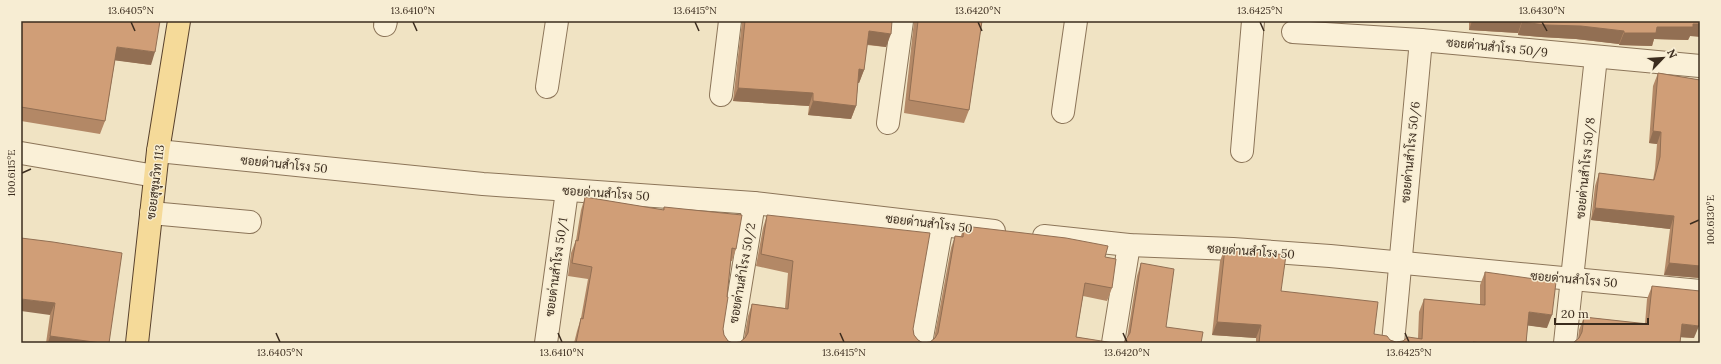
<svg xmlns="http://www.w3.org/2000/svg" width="1721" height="364" font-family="Lora,Sarabun,serif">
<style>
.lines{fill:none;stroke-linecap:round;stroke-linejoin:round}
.minor-casing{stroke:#8c7559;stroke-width:24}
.major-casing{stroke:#59422d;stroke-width:24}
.minor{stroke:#faf0d7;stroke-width:22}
.major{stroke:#f5da99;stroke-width:22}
.wall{fill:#b38866}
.shaded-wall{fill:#926f53}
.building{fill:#d09e77;stroke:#926f53}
.ticks{fill:none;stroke:#3b2c1e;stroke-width:1.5}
.labels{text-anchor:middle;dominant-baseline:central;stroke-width:3;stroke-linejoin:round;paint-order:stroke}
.street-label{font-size:12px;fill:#3b2c1e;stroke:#f7edd3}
.neatline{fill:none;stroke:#3b2c1e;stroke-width:1.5}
.ticks-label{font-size:10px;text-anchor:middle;fill:#3b2c1e}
</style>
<rect width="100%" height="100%" fill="#f0e3c3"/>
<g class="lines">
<g class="minor-casing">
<g id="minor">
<path d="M385,25l1,-4"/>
<path d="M1293,32l128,8 279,26"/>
<path d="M547,87l10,-66"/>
<path d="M721,95l9,-74"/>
<path d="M1063,112l13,-91"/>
<path d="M888,123l14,-102"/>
<path d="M158,151l325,33 271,19 240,28"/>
<path d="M1242,151l11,-130"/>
<path d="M21,153l134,23"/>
<path d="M151,213l99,9"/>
<path d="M1044,236l85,9 104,4 97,7 370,35"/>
<path d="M546,343l21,-152"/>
<path d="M731,343l23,-140"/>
<path d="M921,343l21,-118"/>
<path d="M1113,343l16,-98"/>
<path d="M1393,343l28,-303"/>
<path d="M1565,343l31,-286"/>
</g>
</g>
<g class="major-casing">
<path id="major" d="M137,343l21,-192 21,-130"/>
</g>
<use href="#minor" class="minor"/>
<use href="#major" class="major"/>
</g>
<g class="wall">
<path d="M21,21l130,44 -36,-5 -10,61 -5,13 -79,-13z"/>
<path d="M742,21h150l-6,26 -19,-2 -3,25 -5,13h-1l-2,23 -5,13 -43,-4 1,-9 -76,-5z"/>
<path d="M914,21h68l-13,89 -5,13 -60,-10z"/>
<path d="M1469,21h231l-10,15 -2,4 -34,-1 -2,7 -33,-1v-1l-43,-5 -35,-2 -23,-2v-2l-49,-3z"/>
<path d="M1658,73l42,7v198l-36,-3 6,-46 -79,-9 4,-34 4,-13 54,7 2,-11 2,-25 -8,-1 4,-57z"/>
<path d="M585,197l78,13 1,-3 72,42 -4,12h-1l-8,68 1,6 4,6 5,2 7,-1 4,-3 4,-23 4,-12 33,4 3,-35 -32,-7 7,-38 4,-13 146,114 1,6 4,5 5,3 7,-1 4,-3 17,-91 4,-12h6l3,-10 141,31 7,31 -5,13 -24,-5 -7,41 38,6h-540l3,-12 4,-13 7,-39 -20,-3 3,-23 5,-13 5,-30z"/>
<path d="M21,238l88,105h-63l4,-28z"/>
<path d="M1225,248l56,43 93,43 22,8 22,-4 1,-26 5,-13 56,6v-20l5,-13 62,56 -20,-3 -1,18h-270v-5l-44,-3 8,-74z"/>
<path d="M1141,263l25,64 35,16h-77l3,-5 10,-62z"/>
<path d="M1652,286l42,52 -13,-1 -103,2 1,-9 5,-13 61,7 2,-25z"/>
</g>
<g class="shaded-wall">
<path d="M1472,21h50l-4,12 -49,-3z"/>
<path d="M1522,22l59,4 43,5 -5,13 -43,-5 -35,-2 -23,-2z"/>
<path d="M1693,24h7v13l-10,-1 -2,4 -34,-1 -2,7 -33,-1 5,-12 33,-6z"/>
<path d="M869,31l22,3 -5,13 -22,-3z"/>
<path d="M117,47l38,5 -4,13 -39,-5z"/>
<path d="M859,69l5,1 -5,13 -4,-1z"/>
<path d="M738,88l75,5 -4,13 -76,-5z"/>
<path d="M813,101l43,5 -5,13 -43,-4z"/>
<path d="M1653,131l8,1 -4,12 -8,-1z"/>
<path d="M1595,208l79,8 -4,13 -79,-9z"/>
<path d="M1669,263l31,3v12l-36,-3z"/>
<path d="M21,299l34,4 -5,12 -29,-4z"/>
<path d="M1529,312l23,3 -5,13 -23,-3z"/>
<path d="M1217,322l44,3 -5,13 -44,-3z"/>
<path d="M1682,324l17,2 -5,12 -17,-1z"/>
<path d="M50,336l51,7h-53z"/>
</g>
<g class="building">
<path d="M21,21h139l-5,31 -38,-5 -12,74 -84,-14z"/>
<path d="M745,21h147l-1,13 -22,-3 -5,39 -5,-1 -3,37 -43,-5v-8l-75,-5z"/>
<path d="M918,21h64l-13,89 -60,-10z"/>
<path d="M1522,21h178v3h-7v3h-36l-1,6h-32v-2l-43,-5 -35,-1 -24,-3z"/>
<path d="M1658,73l42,7v186l-31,-3 5,-47 -79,-8 4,-35 55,7 6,-23 1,-25 -8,-1z"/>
<path d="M585,197l79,13v-3l78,8 -6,34 -4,-1 -5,49h1l-5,32 1,6 4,6 5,2 7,-1 5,-4 3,-5 4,-29 36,5 5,-48 -32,-7 6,-39 163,18 -17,96 1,6 4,5 5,3 7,-1 5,-4 3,-5 17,-97 8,1 1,-11 102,12 42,8 -3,11 11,2 -4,29 -27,-5 -9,54 38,6h-538l5,-25 2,1 9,-52 -20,-4 4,-23 2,1z"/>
<path d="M21,238l32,4 69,11 -13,90h-8l-51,-7 5,-33 -34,-4z"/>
<path d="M1225,248l61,7 -5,36 97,11 -4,32 13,2 3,4 6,2 7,-1 5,-4 14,2 2,-40 61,6v-33l71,10 -4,33 -23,-3 -3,31h-44l-9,-1v1h-214l2,-18 -44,-3z"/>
<path d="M1141,263l33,6 -8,58 37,5 -2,11h-77l1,-2 5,-8z"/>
<path d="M1652,286l48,5v21l-1,14 -17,-2 -2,19h-106v-1l5,-4 3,-6 2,-15 64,7z"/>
</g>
<path class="ticks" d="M131,22l4,9M413,22l4,9M695,22l4,9M978,22l4,9M1260,22l4,9M1542,22l5,9M22,173l9,-4M1690,224l9,-4M276,333l4,9M558,333l4,9M840,333l4,9M1123,333l4,9M1405,333l4,9"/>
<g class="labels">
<g class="street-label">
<text transform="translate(1497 47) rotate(6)">ซอยด่านสำโรง 50/9</text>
<text transform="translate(1410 152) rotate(-84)">ซอยด่านสำโรง 50/6</text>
<text transform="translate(284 164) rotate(6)">ซอยด่านสำโรง 50</text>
<text transform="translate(1585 168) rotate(-84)">ซอยด่านสำโรง 50/8</text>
<text transform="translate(155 182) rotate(-83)">ซอยสุขุมวิท 113</text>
<text transform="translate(606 193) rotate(4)">ซอยด่านสำโรง 50</text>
<text transform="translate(929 223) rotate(7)">ซอยด่านสำโรง 50</text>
<text transform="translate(1251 251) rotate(4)">ซอยด่านสำโรง 50</text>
<text transform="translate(556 267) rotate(-82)">ซอยด่านสำโรง 50/1</text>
<text transform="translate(742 273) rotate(-80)">ซอยด่านสำโรง 50/2</text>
<text transform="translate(1574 279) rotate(5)">ซอยด่านสำโรง 50</text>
</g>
</g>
<rect width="1721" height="364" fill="none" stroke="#f7edd3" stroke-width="44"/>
<g transform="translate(1663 58) rotate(65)" stroke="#f7edd3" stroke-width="3" paint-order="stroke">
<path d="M0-3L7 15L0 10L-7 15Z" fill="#3b2c1e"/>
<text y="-6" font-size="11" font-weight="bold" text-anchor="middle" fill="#3b2c1e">N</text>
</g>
<path d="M1555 318v6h93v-6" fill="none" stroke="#3b2c1e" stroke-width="2"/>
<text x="1561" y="318" font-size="12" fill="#3b2c1e" stroke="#f7edd3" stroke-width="3" paint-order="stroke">20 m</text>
<rect x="22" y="22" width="1677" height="320" class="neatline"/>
<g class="ticks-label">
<text x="131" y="14">13.6405°N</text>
<text x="413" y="14">13.6410°N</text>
<text x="695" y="14">13.6415°N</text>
<text x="978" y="14">13.6420°N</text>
<text x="1260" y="14">13.6425°N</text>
<text x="1542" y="14">13.6430°N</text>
<text transform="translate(11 173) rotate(-90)" y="4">100.6115°E</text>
<text transform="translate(1710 220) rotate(-90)" y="4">100.6130°E</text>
<text x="280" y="356">13.6405°N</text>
<text x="562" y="356">13.6410°N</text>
<text x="844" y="356">13.6415°N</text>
<text x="1127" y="356">13.6420°N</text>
<text x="1409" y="356">13.6425°N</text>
</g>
</svg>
